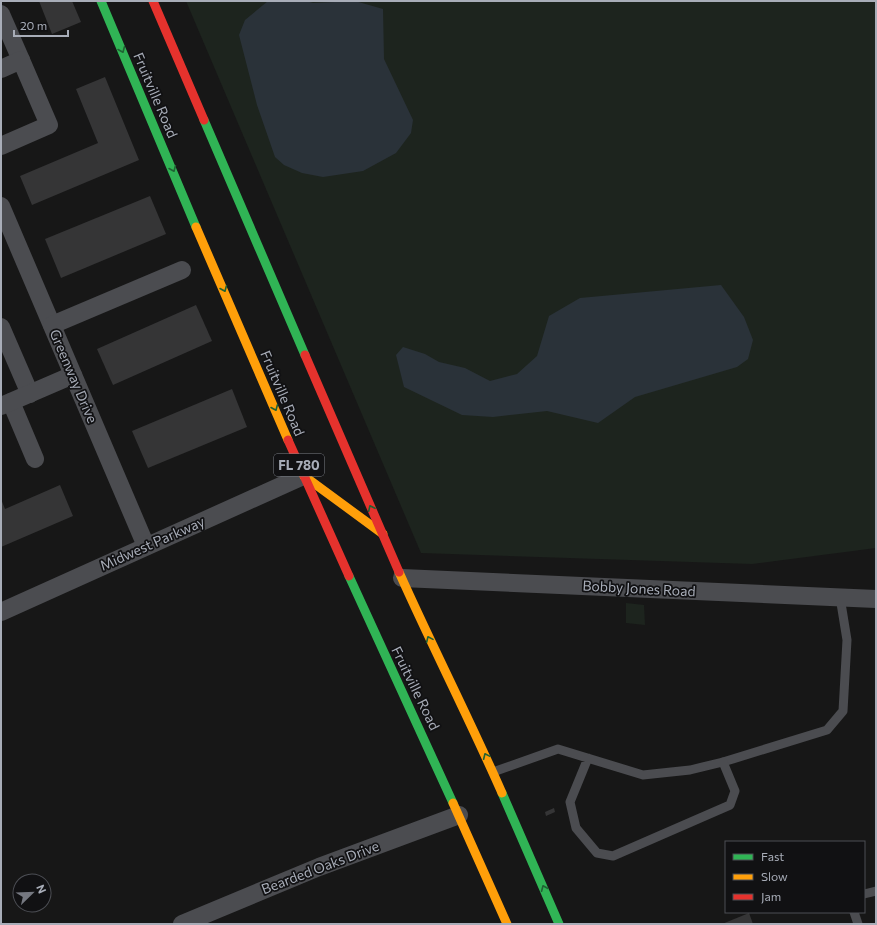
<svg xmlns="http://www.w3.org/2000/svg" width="877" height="925" font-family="Commissioner,sans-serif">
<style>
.green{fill:#1d241e}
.water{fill:#2a3239}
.building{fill:#353536}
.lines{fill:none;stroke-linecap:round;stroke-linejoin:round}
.lane{stroke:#4b4c50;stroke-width:9}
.street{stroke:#4b4c50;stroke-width:18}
.fast{stroke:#30b455;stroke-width:9}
.slow{stroke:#ff9f0a;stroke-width:9}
.jam{stroke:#e5322d;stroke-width:9}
.oneway{stroke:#206234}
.labels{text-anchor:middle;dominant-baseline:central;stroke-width:3.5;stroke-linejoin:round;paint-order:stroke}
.shield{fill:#111113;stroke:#7b7e86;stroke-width:1}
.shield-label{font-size:13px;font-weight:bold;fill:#a8adb8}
.street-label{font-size:14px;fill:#a8adb8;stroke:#111113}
</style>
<rect width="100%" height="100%" fill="#171717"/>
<g class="green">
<path d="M186,1h690v547l-124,16 -331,-11z"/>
<path d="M626,603l18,2 1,20 -19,-2z"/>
</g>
<g class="water">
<path d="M268,1h38l7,2 42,-2 28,8 1,50 29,61 -2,13 -15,20 -33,18 -40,6 -21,-4 -18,-8 -9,-8 -18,-52 -18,-70 6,-15z"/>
<path d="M721,285l23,32 9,23 -5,19 -11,8 -102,30 -37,26 -51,-12 -54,6 -31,-2 -58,-28 -8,-32 7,-8 22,7 14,8 26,6 25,13 27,-7 20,-18 12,-40 31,-18z"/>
</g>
<g class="building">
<path d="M39,1h33l9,21 -29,12z"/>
<path d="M105,77l34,83 -107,45 -12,-29 78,-33 -22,-54z"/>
<path d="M150,196l16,38 -105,44 -16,-39z"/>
<path d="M196,305l16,36 -99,44 -16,-36z"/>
<path d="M232,389l15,38 -99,41 -16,-37z"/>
<path d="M60,485l13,31 -72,31v-48l4,10z"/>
<path d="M554,808l1,4 -9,4 -1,-4z"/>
<path d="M749,913l4,11h-31z"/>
</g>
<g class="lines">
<g class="lane">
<path d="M723,762l104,-32 16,-19 4,-71 -7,-43"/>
<path d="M493,772l65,-23 85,26 47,-5 33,-8 12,29 -5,14 -117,51 -16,-3 -21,-25 -6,-26 18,-44"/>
<path d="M864,894l12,-3"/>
<path d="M854,912l4,12"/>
</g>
<g class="street">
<path d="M1,14l20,46"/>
<path d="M1,69l20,-9 28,65 -48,21"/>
<path d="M1,206l145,340"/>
<path d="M52,325l130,-55"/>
<path d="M1,327l29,67"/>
<path d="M11,402l24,57"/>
<path d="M1,406l72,-31"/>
<path d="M402,578l474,21"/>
<path d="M1,612l302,-136"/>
<path d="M182,924l137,-57 140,-52"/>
</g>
<g class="fast">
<path d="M101,1l95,226"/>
<path d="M204,120l101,235"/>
<path d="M349,576l104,227"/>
<path d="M502,793l57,131"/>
</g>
<g class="slow">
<path d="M196,227l92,213"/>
<path d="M304,476l79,58"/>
<path d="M399,572c33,74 70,146 103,221"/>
<path d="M453,803l54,121"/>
</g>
<g class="jam">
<path d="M153,1l51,119"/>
<path d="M305,355l94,217"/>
<path d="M288,440l61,136"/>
</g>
</g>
<defs><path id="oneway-chevron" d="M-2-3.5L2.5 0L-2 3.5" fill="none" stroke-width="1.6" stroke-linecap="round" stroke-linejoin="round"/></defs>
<g class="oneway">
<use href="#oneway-chevron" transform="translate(122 50) rotate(67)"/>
<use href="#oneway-chevron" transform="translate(173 169) rotate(67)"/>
<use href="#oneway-chevron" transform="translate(224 289) rotate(67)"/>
<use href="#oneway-chevron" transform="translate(275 408) rotate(67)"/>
<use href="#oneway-chevron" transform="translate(371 508) rotate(-115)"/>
<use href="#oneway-chevron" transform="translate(429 639) rotate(-114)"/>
<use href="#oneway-chevron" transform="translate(486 756) rotate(-114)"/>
<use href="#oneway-chevron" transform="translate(544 888) rotate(-113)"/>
</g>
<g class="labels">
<rect class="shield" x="274" y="454" width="50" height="22" rx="3"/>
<g class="shield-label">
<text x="299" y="465">FL 780</text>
</g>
<g class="street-label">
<text transform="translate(156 95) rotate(67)">Fruitville Road</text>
<text transform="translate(74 376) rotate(67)">Greenway Drive</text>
<text transform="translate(283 393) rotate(67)">Fruitville Road</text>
<text transform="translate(152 543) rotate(-24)">Midwest Parkway</text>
<text transform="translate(639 588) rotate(3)">Bobby Jones Road</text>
<text transform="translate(416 688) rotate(64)">Fruitville Road</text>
<text transform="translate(320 867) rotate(-21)">Bearded Oaks Drive</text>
</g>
</g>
<rect width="877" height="925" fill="none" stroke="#a8adb8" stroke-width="4"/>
<rect x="725" y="841" width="140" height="72" fill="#111113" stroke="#4d4f55"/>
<rect x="733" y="854" width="20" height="6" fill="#30b455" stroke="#4d4f55"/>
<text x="761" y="861" font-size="12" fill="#a8adb8">Fast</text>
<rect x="733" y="874" width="20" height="6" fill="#ff9f0a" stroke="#4d4f55"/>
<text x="761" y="881" font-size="12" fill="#a8adb8">Slow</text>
<rect x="733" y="894" width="20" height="6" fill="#e5322d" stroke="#4d4f55"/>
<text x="761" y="901" font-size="12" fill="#a8adb8">Jam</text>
<g transform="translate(32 893) rotate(67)"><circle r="19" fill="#111113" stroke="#4d4f55"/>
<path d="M0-3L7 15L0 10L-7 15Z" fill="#757880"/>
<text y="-6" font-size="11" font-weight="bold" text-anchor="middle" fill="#a8adb8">N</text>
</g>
<path d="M14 30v6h54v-6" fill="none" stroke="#a8adb8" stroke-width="2"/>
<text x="20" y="30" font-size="12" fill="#a8adb8" stroke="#111113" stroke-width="3" paint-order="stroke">20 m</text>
</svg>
